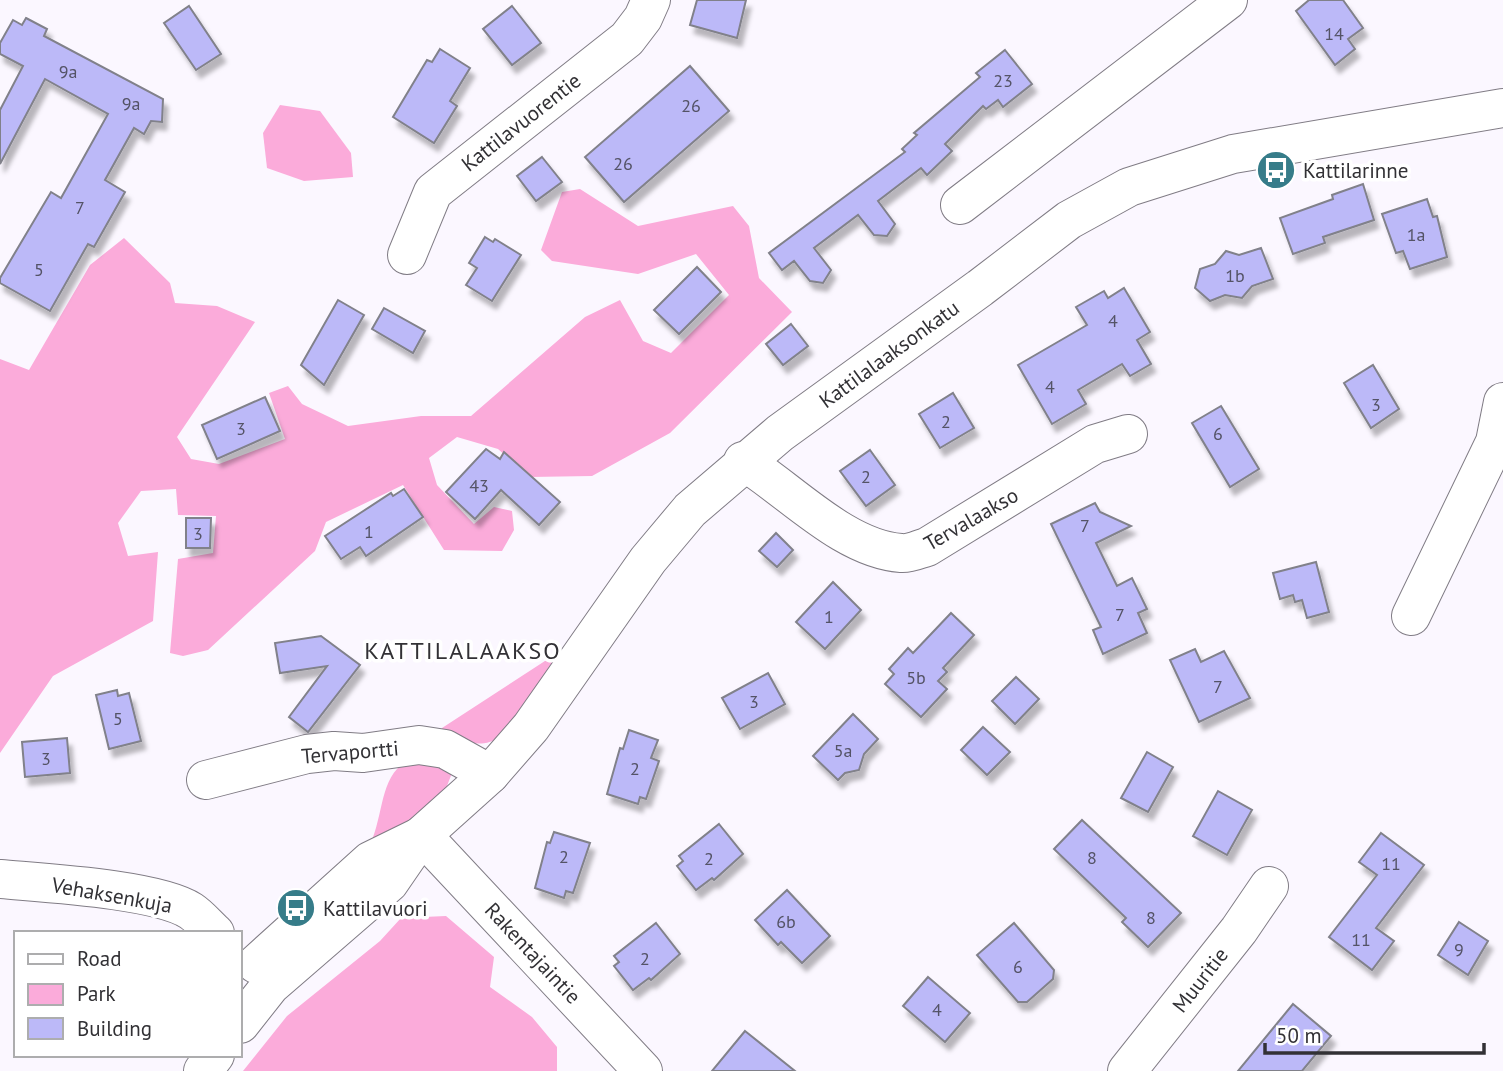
<svg xmlns="http://www.w3.org/2000/svg" width="1503" height="1071" font-family="'PT Sans',sans-serif">
<style>
.green{fill:#fbabda}
.building{fill:#bcb9f8;stroke:#81818a;stroke-width:2;filter:url(#shadow)}
.lines{fill:none;stroke-linecap:round;stroke-linejoin:round}
.minor-casing{stroke:#807c85;stroke-width:40}
.minor{stroke:#fff;stroke-width:38}
.labels{text-anchor:middle;dominant-baseline:central;stroke-width:7;stroke-linejoin:round;paint-order:stroke}
.number-label{font-size:18px;fill:#545366}
.street-label{font-size:21px;fill:#323135;stroke:#fff}
.poi-label{font-size:21px;fill:#323135;stroke:#fff;text-anchor:start}
.quarter-label{font-size:24px;letter-spacing:2px;fill:#323135;stroke:#fff}
</style>
<defs>
<filter id="shadow"><feDropShadow dx="4.5" dy="8" stdDeviation="2" flood-color="#0004"/></filter>
</defs>
<rect width="100%" height="100%" fill="#fbf7ff"/>
<g class="green">
<path d="M280,105l40,6 31,42 2,24 -49,4 -37,-13 -4,-35z"/>
<path d="M580,189l58,37 95,-20 16,20 10,52 33,34 -122,121 -78,43 -62,1 -32,-28 -41,-12 -28,21 8,27 37,39 20,-17 18,4 2,19 -12,21 -58,-1 -41,-65 -77,37 -11,29 -107,99 -25,6 -13,-3 8,-94 35,-6 3,-37 -38,-1 -2,-26 -35,2 -23,32 10,33 30,-4 -5,69 -100,55 -53,77v-394l29,11 61,-105 34,-27 46,45 5,20 42,3 38,16 -78,115 14,22 28,5 66,-25 -16,-46 19,-7 14,18 46,22 73,-10h50l114,-99 35,-17 23,41 28,12 58,-58 -33,-41 -58,20 -86,-13 -11,-11 21,-58z"/>
<path d="M568,646l-65,90c-23,14 -39,6 -62,-3l1,-5z"/>
<path d="M425,755l27,18 -7,18 -70,58 -5,-4c17,-38 7,-81 55,-90z"/>
<path d="M446,916l48,41 -4,30 42,30 25,30v24h-314l44,-55 93,-75 21,-23z"/>
</g>
<g class="building">
<path d="M697,0h49l-9,38 -47,-13z"/>
<path d="M1309,0h34l20,28 -15,11 7,10 -20,16 -39,-54z"/>
<path d="M189,6l32,48 -25,16 -32,-47z"/>
<path d="M512,6l29,37 -29,22 -29,-36z"/>
<path d="M26,18l21,11 -3,7 119,63 -1,23 -11,-1 -7,13 -10,-6 -29,52 20,12 -31,55 -6,-3 -38,67 -50,-28v-5l51,-86 10,6 47,-84 -63,-35 -45,85v-54l23,-44 -23,-12v-11l13,-23 9,5z"/>
<path d="M440,49l30,19 -20,33 7,5 -23,37 -41,-26 34,-57 5,2z"/>
<path d="M1005,50l27,34 -29,23 -5,-7 -12,9 -3,-3 -38,38 7,7 -25,24 -6,-7 -43,33 17,23 -8,12 -13,-1 -16,-20 -44,33 17,22 -8,13 -13,-2 -16,-20 -12,9 -13,-17 136,-101 -3,-3 15,-14 -3,-2 66,-56 -4,-4z"/>
<path d="M690,66l39,45 -105,91 -39,-45z"/>
<path d="M542,157l20,25 -26,19 -19,-25z"/>
<path d="M1363,184l11,36 -51,17 2,6 -32,11 -13,-36 53,-19 -1,-4z"/>
<path d="M1427,199l6,18 4,-1 10,41 -37,12 -7,-18 -7,2 -14,-39z"/>
<path d="M485,237l8,5 2,-3 26,16 -29,46 -26,-16 11,-17 -8,-5z"/>
<path d="M1261,248l12,31 -21,7 -10,12 -17,-3 -15,6 -15,-13 5,-19 15,-5 11,-13 13,4z"/>
<path d="M697,267l24,25 -42,42 -25,-24z"/>
<path d="M1124,288l26,44 -13,8 14,24 -21,12 -8,-12 -44,26 8,14 -34,20 -34,-59 69,-40 -11,-18 28,-16 4,7z"/>
<path d="M338,300l26,15 -40,70 -23,-20z"/>
<path d="M384,308l41,23 -12,22 -41,-24z"/>
<path d="M791,324l17,22 -25,19 -17,-21z"/>
<path d="M1373,365l26,44 -28,19 -27,-45z"/>
<path d="M953,393l21,35 -34,20 -21,-34z"/>
<path d="M265,397l15,34 -63,28 -15,-34z"/>
<path d="M1221,406l38,63 -29,18 -38,-64z"/>
<path d="M486,449l14,10 4,-7 56,50 -21,23 -38,-35 -26,29 -29,-27z"/>
<path d="M870,450l25,35 -29,21 -26,-35z"/>
<path d="M404,489l19,28 -57,39 -6,-9 -19,12 -16,-23 66,-43 2,3z"/>
<path d="M1095,503l5,9 31,14 -35,17 21,43 15,-8 15,31 -9,4 9,20 -44,21 -10,-24 8,-3 -50,-103z"/>
<path d="M186,518h25l-1,30h-24z"/>
<path d="M776,533l17,17 -16,17 -18,-16z"/>
<path d="M1316,562l13,50 -22,6 -5,-18 -7,2 -2,-7 -13,4 -7,-26z"/>
<path d="M833,582l28,28 -36,39 -29,-27z"/>
<path d="M951,613l23,22 -31,33 4,4 -9,9 9,8 -26,28 -36,-33 9,-10 -5,-5 19,-21 5,5z"/>
<path d="M321,636l39,29 -52,67 -19,-15 38,-51 -47,7 -5,-30z"/>
<path d="M1195,649l6,13 23,-11 26,47 -51,24 -29,-62z"/>
<path d="M768,673l17,31 -45,25 -18,-31z"/>
<path d="M1016,677l23,22 -24,25 -23,-23z"/>
<path d="M117,690l1,6 11,-3 12,48 -32,8 -13,-54z"/>
<path d="M853,714l25,25 -14,15 -5,16 -14,3 -7,7 -25,-24z"/>
<path d="M983,727l27,25 -23,23 -26,-25z"/>
<path d="M629,730l29,10 -7,18 8,3 -13,38 -6,-2 -2,7 -31,-10 13,-46 3,1z"/>
<path d="M67,738l3,35 -45,4 -3,-35z"/>
<path d="M1147,752l26,15 -25,45 -27,-14z"/>
<path d="M1218,791l34,19 -25,45 -34,-19z"/>
<path d="M1082,820l99,93 -33,34 -26,-25 4,-4 -72,-69z"/>
<path d="M719,824l24,30 -29,26 -2,-2 -16,12 -19,-24 6,-5 -4,-5z"/>
<path d="M554,832l36,11 -17,50 -7,-2 -2,7 -29,-10 12,-46 3,1z"/>
<path d="M1381,833l43,32 -48,63 18,13 -22,29 -43,-33 48,-62 -18,-13z"/>
<path d="M787,890l43,46 -28,27 -21,-21 -3,3 -23,-25z"/>
<path d="M1459,922l29,19 -20,34 -30,-20z"/>
<path d="M656,923l24,31 -29,26 -2,-2 -16,12 -19,-24 5,-4 -5,-6z"/>
<path d="M1014,923l40,47 -1,9 -26,23h-9l-41,-47z"/>
<path d="M928,977l42,36 -25,29 -42,-36z"/>
<path d="M1293,1004l38,32 -29,35h-64z"/>
<path d="M745,1031l50,40h-83z"/>
</g>
<g class="lines">
<g class="minor-casing">
<g id="minor">
<path d="M960,205l268,-205"/>
<path d="M407,255l26,-63 194,-153 16,-21 8,-18"/>
<path d="M743,461c47,29 101,88 158,92 9,1 18,-4 26,-6l168,-103 33,-10"/>
<path d="M1411,616l84,-174 8,-40"/>
<path d="M206,780l101,-26 27,-3 29,2 56,-8 26,4 45,25"/>
<path d="M422,835l221,236"/>
<path d="M0,879c44,4 157,10 191,32 9,6 16,15 24,22"/>
<path d="M256,964l114,-103 47,-23"/>
<path d="M240,1024l30,-38 119,-103 33,-48 68,-61 41,-47 117,-167 42,-50 90,-77 200,-145 89,-68 60,-33 104,-33 270,-46"/>
<path d="M203,1071l12,-16"/>
<path d="M1127,1071l112,-141 30,-44"/>
</g>
</g>
<use href="#minor" class="minor"/>
</g>
<defs>
<g id="bus-disc" transform="scale(2.0125)"><circle r="9.5" fill="#367c89" stroke="#fff"/><path d="M-5-6H5V4H4V6H2V4H-2V6H-4V4H-5ZM-3.5-4V0h7V-4ZM-3.5 1.2v1.5H-2V1.2ZM2 1.2v1.5H3.5V1.2Z" fill="#fff"/></g>
</defs>
<g fill-rule="evenodd">
<use href="#bus-disc" x="1276" y="170"/>
<use href="#bus-disc" x="296" y="908"/>
</g>
<g class="labels">
<g class="number-label">
<text x="1334" y="33">14</text>
<text x="68" y="71">9a</text>
<text x="1003" y="80">23</text>
<text x="131" y="103">9a</text>
<text x="691" y="105">26</text>
<text x="623" y="163">26</text>
<text x="80" y="207">7</text>
<text x="1416" y="234">1a</text>
<text x="39" y="269">5</text>
<text x="1235" y="275">1b</text>
<text x="1113" y="320">4</text>
<text x="1050" y="386">4</text>
<text x="1376" y="404">3</text>
<text x="946" y="421">2</text>
<text x="241" y="428">3</text>
<text x="1218" y="433">6</text>
<text x="866" y="476">2</text>
<text x="479" y="485">43</text>
<text x="1085" y="525">7</text>
<text x="369" y="531">1</text>
<text x="198" y="533">3</text>
<text x="1120" y="614">7</text>
<text x="829" y="616">1</text>
<text x="916" y="677">5b</text>
<text x="1218" y="686">7</text>
<text x="754" y="701">3</text>
<text x="118" y="718">5</text>
<text x="843" y="750">5a</text>
<text x="46" y="758">3</text>
<text x="635" y="768">2</text>
<text x="564" y="856">2</text>
<text x="1092" y="857">8</text>
<text x="709" y="858">2</text>
<text x="1391" y="863">11</text>
<text x="1151" y="917">8</text>
<text x="786" y="921">6b</text>
<text x="1361" y="939">11</text>
<text x="1459" y="949">9</text>
<text x="645" y="958">2</text>
<text x="1018" y="966">6</text>
<text x="937" y="1009">4</text>
</g>
<g class="street-label">
<text transform="translate(521 122) rotate(-38)">Kattilavuorentie</text>
<text transform="translate(889 354) rotate(-36)">Kattilalaaksonkatu</text>
<text transform="translate(971 519) rotate(-30)">Tervalaakso</text>
<text transform="translate(350 752) rotate(-5)">Tervaportti</text>
<text transform="translate(112 895) rotate(10)">Vehaksenkuja</text>
<text transform="translate(533 953) rotate(47)">Rakentajaintie</text>
<text transform="translate(1200 980) rotate(-52)">Muuritie</text>
</g>
<g class="poi-label">
<text x="1303" y="170">Kattilarinne</text>
<text x="323" y="908">Kattilavuori</text>
</g>
<g class="quarter-label">
<text x="463" y="650">KATTILALAAKSO</text>
</g>
</g>
<rect x="14" y="931" width="228" height="126" fill="#ffffff" stroke="#adadae" stroke-width="2"/>
<rect x="28" y="954" width="35" height="10" fill="#ffffff" stroke="#adadae" stroke-width="2"/>
<text x="77" y="966" font-size="21" fill="#323135">Road</text>
<rect x="28" y="984" width="35" height="21" fill="#fbabda" stroke="#adadae" stroke-width="2"/>
<text x="77" y="1001" font-size="21" fill="#323135">Park</text>
<rect x="28" y="1018" width="35" height="21" fill="#bcb9f8" stroke="#adadae" stroke-width="2"/>
<text x="77" y="1036" font-size="21" fill="#323135">Building</text>
<path d="M1265 1043v10h219v-10" fill="none" stroke="#323135" stroke-width="3.5"/>
<text x="1276" y="1043" font-size="21" fill="#323135" stroke="#ffffff" stroke-width="5" paint-order="stroke">50 m</text>
</svg>
